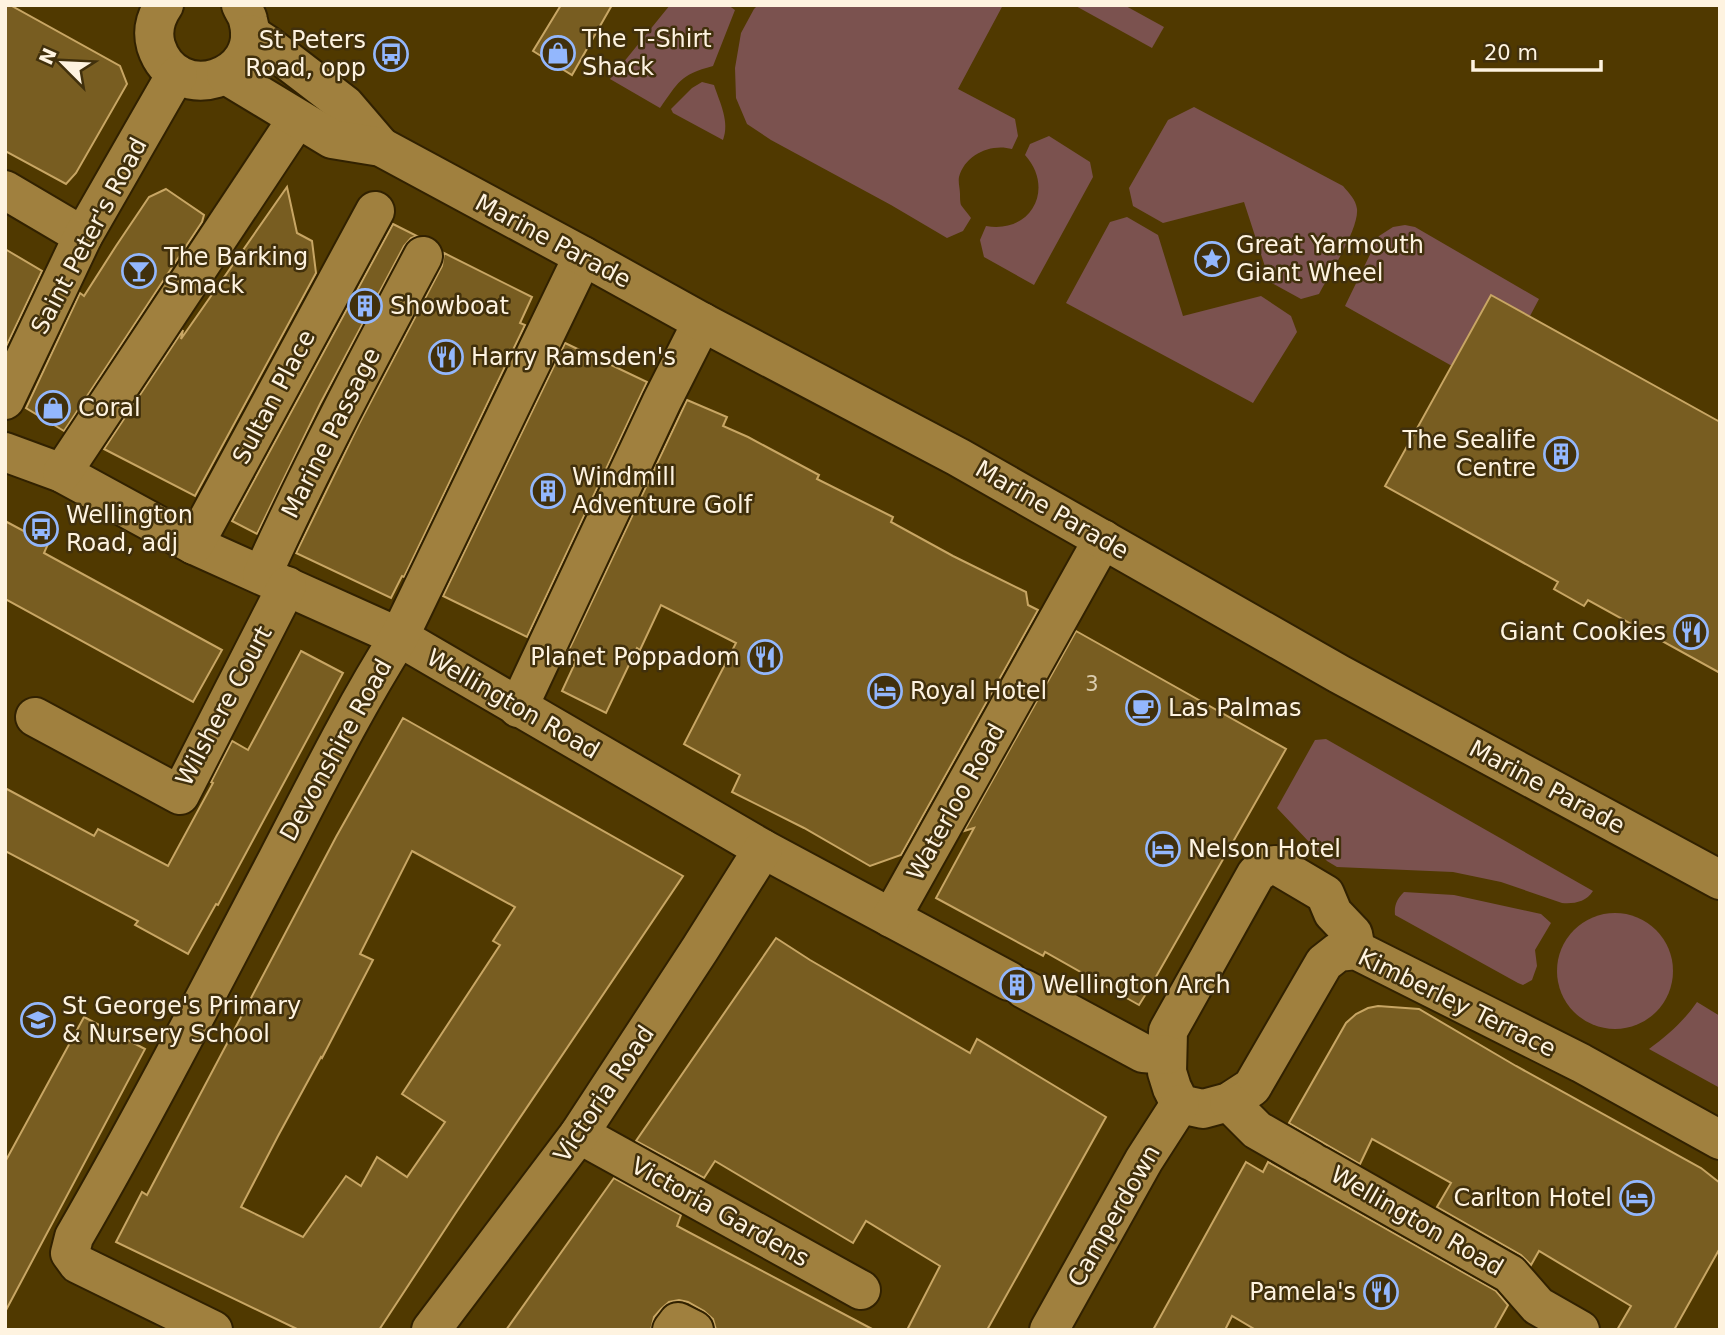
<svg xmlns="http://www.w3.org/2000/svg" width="1725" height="1335" font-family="'DejaVu Sans',sans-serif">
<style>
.green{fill:#7b524f}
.building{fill:#785d21;stroke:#c8a664;stroke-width:2;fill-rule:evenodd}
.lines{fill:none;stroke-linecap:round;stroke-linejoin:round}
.street-casing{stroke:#312100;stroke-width:42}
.secondary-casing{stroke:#312100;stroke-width:42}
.street{stroke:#a0803e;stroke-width:38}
.secondary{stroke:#a0803e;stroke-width:38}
.labels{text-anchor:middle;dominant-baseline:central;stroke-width:5;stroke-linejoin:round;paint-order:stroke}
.number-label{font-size:21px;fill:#dcceb0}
.poi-label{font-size:24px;fill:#fef3e0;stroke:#41300c;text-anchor:start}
.street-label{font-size:24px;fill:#fef3e0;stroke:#41300c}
</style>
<rect width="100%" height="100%" fill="#503900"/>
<g class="green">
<path d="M670,5h58l7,5 -22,56c-34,9 -34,16 -53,42l-50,-29z"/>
<path d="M758,5h245l-45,84 57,30 3,17 -6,13c-20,-6 -47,5 -53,28 -1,5 1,12 1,17 0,2 0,8 1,11 3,4 7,9 10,13l-8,13 -16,7 -56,-33 -120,-65 -24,-16 -11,-26 -1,-30 6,-35 13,-24z"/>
<path d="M1074,5h50l40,22 -12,21z"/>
<path d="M702,82l12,3c6,18 16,37 9,55l-50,-27 -2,-4 21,-21z"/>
<path d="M1194,107l149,79c6,7 13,14 14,23 2,20 -28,66 -38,85l-18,5 -31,-17 -26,-80 -81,21 -30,-17 -4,-18 39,-68z"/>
<path d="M1049,136l41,26 3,15 -59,108 -50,-28 -4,-17 6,-14c46,8 69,-38 39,-71l5,-11z"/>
<path d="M1127,217l31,18 25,81 78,-20 30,20 6,16 -44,71 -187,-100 44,-81z"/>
<path d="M1405,225l10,2 124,72 -9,17 -39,-21 -39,71 -107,-60 34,-70 14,-9z"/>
<path d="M1326,739l267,152c-7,11 -19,13 -31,12l-61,-21 -48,-10 -116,-5 -10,-6 -50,-53 38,-68z"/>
<path d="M1404,892l50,3 87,19 10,9 -16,27 2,16 -5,14 -9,5 -5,-2 -123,-68c-1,-10 2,-16 9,-23z"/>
<circle cx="1615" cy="971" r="58"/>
<path d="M1697,1002l23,14v72l-71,-39c19,-14 34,-27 48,-47z"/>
</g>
<g class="building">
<path d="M5,5h5l110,61 7,18 -51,89 -10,11 -61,-33z"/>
<path d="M561,5h51l-40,70 -39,-24z"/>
<path d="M287,187l10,46 15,8 4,32 -121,223 -91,-47 79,-119 -2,9z"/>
<path d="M166,189l38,26 -2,7 -138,209 -38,-23 54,-115 4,3 32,-50 33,-49z"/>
<path d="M393,224l24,12 -6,2 -7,8 -84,158 -63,130 -25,-13z"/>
<path d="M5,249l37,22 -37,78z"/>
<path d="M444,253l88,44 -12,26 5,2 -121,252 -2,-1 -11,22 -95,-45 63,-129 83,-158z"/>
<path d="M1491,295l229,127v251l-132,-73 -4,6 -30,-17 4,-7 -173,-96z"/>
<path d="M565,343l82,39 -120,255 -84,-41z"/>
<path d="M687,400l40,17 -4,9 25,11 71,38 -2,4 76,38 -2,5 62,34 73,36 2,13 10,5 -137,245 -31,11 -66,-38 -72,-36 8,-17 -56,-31 52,-101 -75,-38 -21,45 -3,-2 -31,65 -44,-22 14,-30 -10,-5z"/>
<path d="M5,521l43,23 -4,9 178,97 -29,52 -188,-103z"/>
<path d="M1076,631l210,118 -137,240 -10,16 -94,-53 -2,4 -107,-58 38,-70 -10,3z"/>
<path d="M301,651l42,22 -125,232 -2,-1 -28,50 -53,-29 3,-4 -133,-70v-63l89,48 4,-7 70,37 45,-83 -2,-1 21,-41 16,9z"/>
<path d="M403,718l280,158 -226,335 -78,119h-80l-183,-88 26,-50 5,3 189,-358zM412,851l103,56 -22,34 7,4 -98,149 43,28 -38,55 -30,-20 -16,29 -15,-10 -43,61 -62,-30 37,-71 43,-79 1,1 51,-98 -13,-6z"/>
<path d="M776,938l34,22 160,93 7,-14 129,78 -119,213h-80l33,-64 -74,-45 -13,22 -138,-82 -11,17 -68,-37z"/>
<path d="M1378,1006l41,3 97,57 185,102 19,15v65l-46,82h-57l14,-24 -92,-55 -8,14 -10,-10 -84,-48 14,-24 -79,-44 -12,25 -71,-41 57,-100 10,-9 12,-6z"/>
<path d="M84,1017l61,32 -140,263v-150z"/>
<path d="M1246,1162l17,10 5,-10 228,129 12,14 -14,25h-238l-24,-14 -7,14h-72z"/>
<path d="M614,1178l67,37 -4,11 197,104h-158l-3,-11 -9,-8 -16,-9 -9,-2 -10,2 -8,7 -7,8 -3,13h-145z"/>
</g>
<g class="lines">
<g class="street-casing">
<g id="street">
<path d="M5,190l78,46"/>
<path d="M5,452l57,21 132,72 205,92 364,212 246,132"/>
<path d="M62,473l235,-354"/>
<path d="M194,545l181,-334"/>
<path d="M262,575c49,-108 105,-214 161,-319"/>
<path d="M518,708l144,-307 40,-79"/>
<path d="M35,717l145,78 107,-209"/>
<path d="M891,918l212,-379"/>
<path d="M1356,950l-3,-16 -20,-21 -8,-19 -49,-29 -9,1 -11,8 -88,157 -1,41 5,16 8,16 23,5 26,-7 23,-15 72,-124 14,-11 18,-2 225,113 139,77"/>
<path d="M1024,989l119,64 24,2"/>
<path d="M1229,1102l28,28 54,31"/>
<path d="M579,1134l282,156"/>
<path d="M1318,1165l192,109 28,32 42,24"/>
<path d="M213,1330l-135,-66 -8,-11 4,-16c71,-123 137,-251 203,-377 39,-75 77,-152 122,-223l184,-381"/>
<path d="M431,1330l148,-196 121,-185 63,-100"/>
<path d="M672,1330l6,-8 16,8"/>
<path d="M1049,1330l95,-170 36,-56"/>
</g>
</g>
<g class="secondary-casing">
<g id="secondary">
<path d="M164,5c-9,13 -12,27 -8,41 20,62 109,33 92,-26 -1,-5 -5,-10 -7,-15"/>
<path d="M250,34l17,11 78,60 36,42"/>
<path d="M226,75l106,64 49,8 202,109 119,66 256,135 381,217 381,206"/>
<path d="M5,400l78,-164 85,-148 10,-13"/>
</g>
</g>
<use href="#street" class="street"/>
<use href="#secondary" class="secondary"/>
</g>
<defs>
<g id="shop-ring" transform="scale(1.75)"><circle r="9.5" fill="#41300c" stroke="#93b7fd" stroke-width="1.5"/><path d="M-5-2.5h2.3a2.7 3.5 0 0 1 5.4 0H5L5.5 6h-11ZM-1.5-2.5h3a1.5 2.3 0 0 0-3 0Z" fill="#93b7fd"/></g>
<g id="bus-ring" transform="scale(1.75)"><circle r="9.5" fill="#41300c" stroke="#93b7fd" stroke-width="1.5"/><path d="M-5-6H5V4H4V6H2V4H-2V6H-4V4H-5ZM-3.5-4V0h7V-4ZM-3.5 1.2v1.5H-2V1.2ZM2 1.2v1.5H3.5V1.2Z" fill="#93b7fd"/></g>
<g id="sight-ring" transform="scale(1.75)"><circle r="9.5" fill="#41300c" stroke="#93b7fd" stroke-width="1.5"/><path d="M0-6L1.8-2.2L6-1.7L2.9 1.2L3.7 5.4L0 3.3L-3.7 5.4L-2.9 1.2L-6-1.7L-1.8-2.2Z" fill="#93b7fd"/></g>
<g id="bar-ring" transform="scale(1.75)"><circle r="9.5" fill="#41300c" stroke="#93b7fd" stroke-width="1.5"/><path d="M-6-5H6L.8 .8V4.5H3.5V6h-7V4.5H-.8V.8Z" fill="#93b7fd"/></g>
<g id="building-ring" transform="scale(1.75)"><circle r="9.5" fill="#41300c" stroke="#93b7fd" stroke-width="1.5"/><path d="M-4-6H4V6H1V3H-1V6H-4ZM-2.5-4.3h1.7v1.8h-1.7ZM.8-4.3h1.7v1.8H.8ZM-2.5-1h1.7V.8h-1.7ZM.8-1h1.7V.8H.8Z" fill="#93b7fd"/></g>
<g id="restaurant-ring" transform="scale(1.75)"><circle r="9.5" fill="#41300c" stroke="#93b7fd" stroke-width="1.5"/><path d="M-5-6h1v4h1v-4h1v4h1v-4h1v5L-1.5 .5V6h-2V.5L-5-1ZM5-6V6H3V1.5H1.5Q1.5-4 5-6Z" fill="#93b7fd"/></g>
<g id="hotel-ring" transform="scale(1.75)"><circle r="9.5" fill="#41300c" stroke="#93b7fd" stroke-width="1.5"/><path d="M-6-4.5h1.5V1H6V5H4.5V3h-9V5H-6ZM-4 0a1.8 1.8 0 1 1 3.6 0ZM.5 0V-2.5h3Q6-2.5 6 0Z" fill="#93b7fd"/></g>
<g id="cafe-ring" transform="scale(1.75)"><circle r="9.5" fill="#41300c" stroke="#93b7fd" stroke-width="1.5"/><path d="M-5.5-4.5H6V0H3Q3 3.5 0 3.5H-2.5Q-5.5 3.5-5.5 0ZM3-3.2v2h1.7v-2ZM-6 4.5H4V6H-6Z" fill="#93b7fd"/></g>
<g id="school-ring" transform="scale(1.75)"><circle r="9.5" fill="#41300c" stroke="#93b7fd" stroke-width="1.5"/><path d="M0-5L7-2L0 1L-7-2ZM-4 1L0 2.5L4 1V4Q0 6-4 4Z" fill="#93b7fd"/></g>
</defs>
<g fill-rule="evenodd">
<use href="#shop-ring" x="558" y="53"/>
<use href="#bus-ring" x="391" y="54"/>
<use href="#sight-ring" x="1212" y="259"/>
<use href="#bar-ring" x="139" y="271"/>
<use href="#building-ring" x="365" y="306"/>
<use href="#restaurant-ring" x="446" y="357"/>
<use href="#shop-ring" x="53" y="408"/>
<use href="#building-ring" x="1561" y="454"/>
<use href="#building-ring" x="548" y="491"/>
<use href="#bus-ring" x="41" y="529"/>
<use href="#restaurant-ring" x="1691" y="632"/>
<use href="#restaurant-ring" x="765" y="657"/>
<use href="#hotel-ring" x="885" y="691"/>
<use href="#cafe-ring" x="1143" y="708"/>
<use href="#hotel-ring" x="1163" y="849"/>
<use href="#building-ring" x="1017" y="985"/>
<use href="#school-ring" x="38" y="1020"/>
<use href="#hotel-ring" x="1637" y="1198"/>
<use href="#restaurant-ring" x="1381" y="1292"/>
</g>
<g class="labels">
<g class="number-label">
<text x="1092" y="684">3</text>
</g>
<g class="poi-label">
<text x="582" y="39">The T-Shirt<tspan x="582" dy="28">Shack</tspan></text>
<text x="366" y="40" text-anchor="end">St Peters<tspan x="366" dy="28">Road, opp</tspan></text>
<text x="1236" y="245">Great Yarmouth<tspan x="1236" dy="28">Giant Wheel</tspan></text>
<text x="164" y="257">The Barking<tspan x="164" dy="28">Smack</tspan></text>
<text x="390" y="306">Showboat</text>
<text x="471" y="357">Harry Ramsden's</text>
<text x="78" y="408">Coral</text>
<text x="1536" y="440" text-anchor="end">The Sealife<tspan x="1536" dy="28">Centre</tspan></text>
<text x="572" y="477">Windmill<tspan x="572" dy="28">Adventure Golf</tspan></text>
<text x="66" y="515">Wellington<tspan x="66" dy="28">Road, adj</tspan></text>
<text x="1666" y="632" text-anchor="end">Giant Cookies</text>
<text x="740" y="657" text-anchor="end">Planet Poppadom</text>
<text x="910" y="691">Royal Hotel</text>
<text x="1168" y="708">Las Palmas</text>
<text x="1188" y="849">Nelson Hotel</text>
<text x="1042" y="985">Wellington Arch</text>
<text x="62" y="1006">St George's Primary<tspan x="62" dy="28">&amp; Nursery School</tspan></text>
<text x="1612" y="1198" text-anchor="end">Carlton Hotel</text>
<text x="1356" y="1292" text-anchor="end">Pamela's</text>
</g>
<g class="street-label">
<text transform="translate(89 236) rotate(-62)">Saint Peter's Road</text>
<text transform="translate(553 241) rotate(28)">Marine Parade</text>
<text transform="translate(274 397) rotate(-62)">Sultan Place</text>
<text transform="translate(331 433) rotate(-63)">Marine Passage</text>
<text transform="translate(1052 510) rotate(30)">Marine Parade</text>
<text transform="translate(513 704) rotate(30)">Wellington Road</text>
<text transform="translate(224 706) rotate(-62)">Wilshere Court</text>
<text transform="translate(336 750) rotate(-61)">Devonshire Road</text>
<text transform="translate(1547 787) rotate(28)">Marine Parade</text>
<text transform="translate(956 802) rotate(-61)">Waterloo Road</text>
<text transform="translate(1457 1003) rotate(26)">Kimberley Terrace</text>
<text transform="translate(604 1094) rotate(-56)">Victoria Road</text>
<text transform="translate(720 1212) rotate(29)">Victoria Gardens</text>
<text transform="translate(1114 1216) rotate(-60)">Camperdown</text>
<text transform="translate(1417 1221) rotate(30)">Wellington Road</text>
</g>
</g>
<rect width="1725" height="1335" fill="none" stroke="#fef3e0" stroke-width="14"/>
<g transform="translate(63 63) rotate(294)" stroke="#41300c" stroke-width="5" paint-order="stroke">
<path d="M0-5L12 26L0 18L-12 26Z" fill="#fef3e0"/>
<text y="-10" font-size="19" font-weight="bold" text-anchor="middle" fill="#fef3e0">N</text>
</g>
<path d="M1473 60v10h128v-10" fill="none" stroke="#fef3e0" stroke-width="3.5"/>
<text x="1484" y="60" font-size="21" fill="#fef3e0" stroke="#41300c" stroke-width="5" paint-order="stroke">20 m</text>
</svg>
